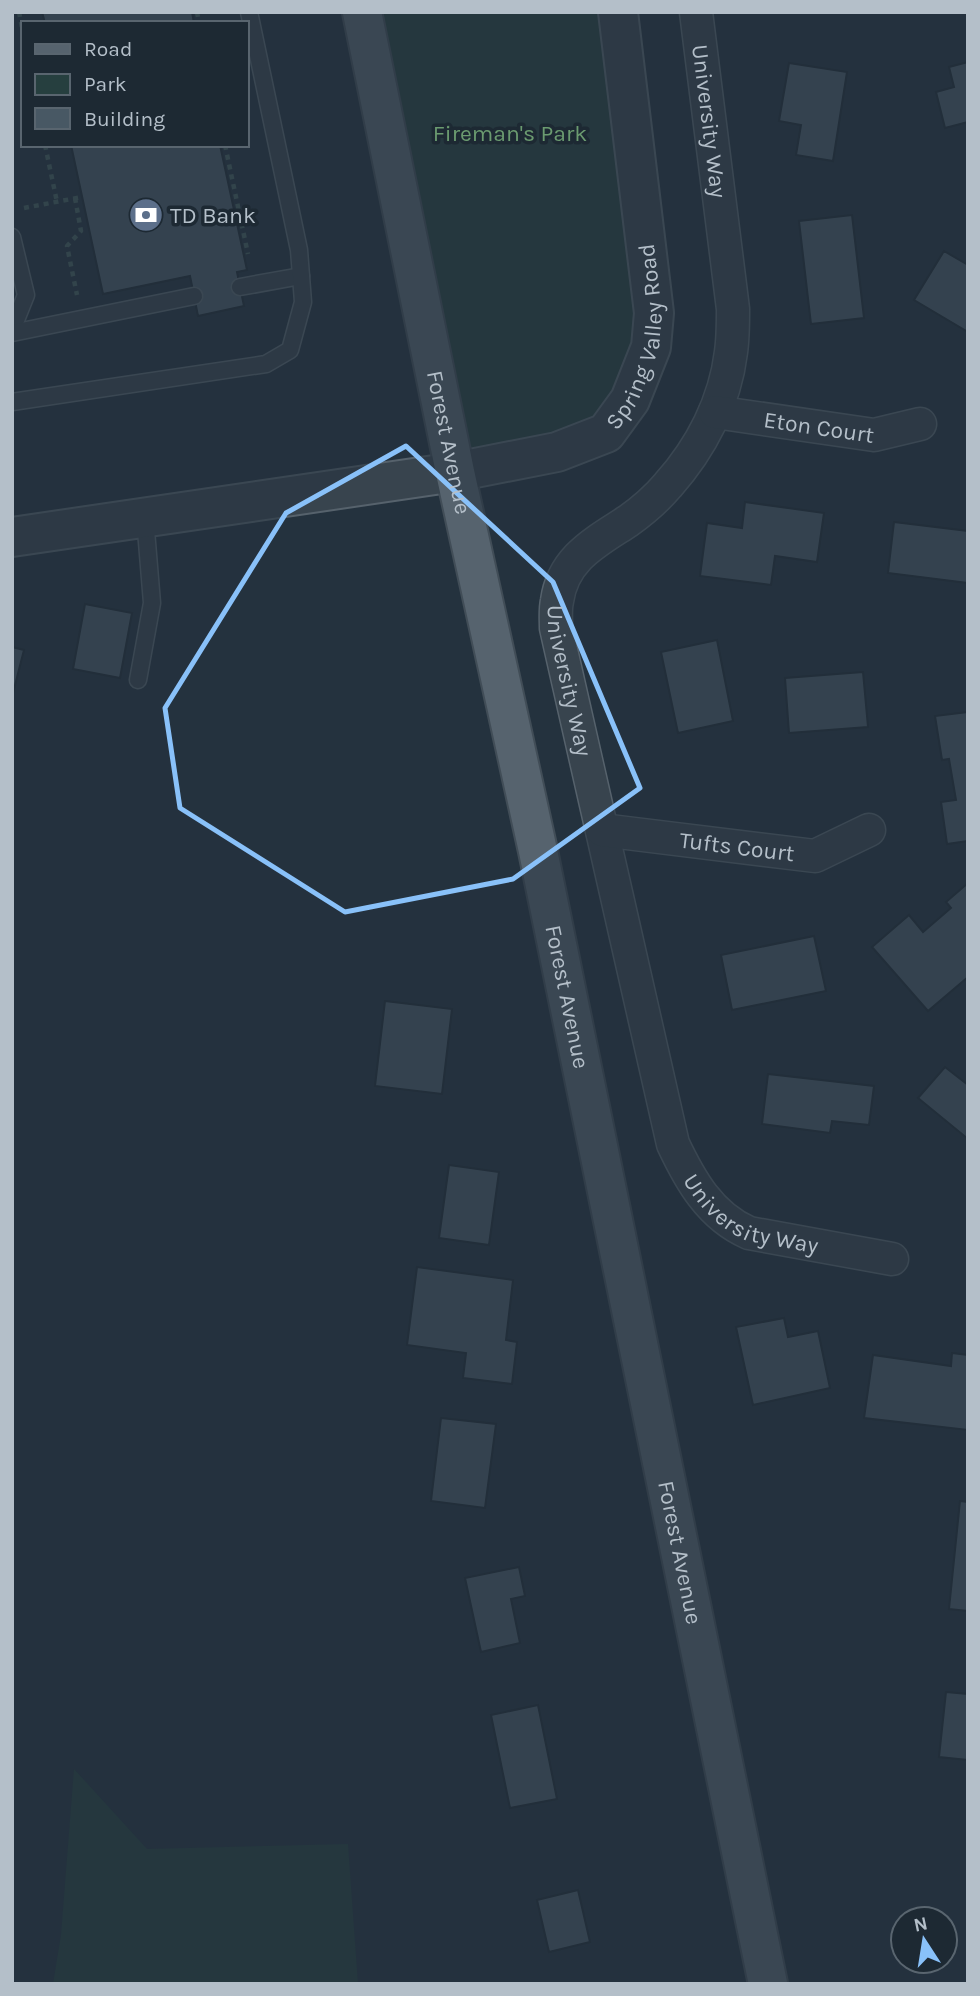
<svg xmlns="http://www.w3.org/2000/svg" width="980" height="1996" font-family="Karla,sans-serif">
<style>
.green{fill:#263f3f}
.building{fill:#485864;stroke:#1f2b35;stroke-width:2}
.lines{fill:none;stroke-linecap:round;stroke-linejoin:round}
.service-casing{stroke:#56626c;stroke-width:19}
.minor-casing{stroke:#56626c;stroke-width:35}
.tertiary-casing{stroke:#56626c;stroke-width:42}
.primary-casing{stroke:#414d57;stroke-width:42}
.path{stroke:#445b5c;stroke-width:4.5;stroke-dasharray:5 5;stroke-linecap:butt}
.service{stroke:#38444e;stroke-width:16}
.minor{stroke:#38444e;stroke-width:32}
.tertiary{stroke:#38444e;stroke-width:38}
.primary{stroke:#56636e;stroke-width:38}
.marked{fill:none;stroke:#89c1f9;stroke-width:5;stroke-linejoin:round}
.labels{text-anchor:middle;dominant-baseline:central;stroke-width:7;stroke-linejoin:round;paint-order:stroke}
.street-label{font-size:23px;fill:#b4bfc9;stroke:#1d2933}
.park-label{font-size:23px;fill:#6b9b70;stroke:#1d2933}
.poi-label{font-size:23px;fill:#b4bfc9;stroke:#1d2933;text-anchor:start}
</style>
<rect width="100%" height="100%" fill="#24323e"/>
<g class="green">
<path d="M362,12h256l36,301 -48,120 -151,39z"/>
<path d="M74,1769l73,80 201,-5 10,140h-305l8,-49z"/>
</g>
<g class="building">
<path d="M42,12h150l2,11h-149z"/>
<path d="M968,62v60l-23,6 -9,-36 18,-5 -5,-20z"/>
<path d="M789,63l58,9 -14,89 -37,-6 5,-30 -22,-4z"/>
<path d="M71,145h149l27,125 -10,2 7,34 -46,10 -8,-40 -87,18z"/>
<path d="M852,215l12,103 -53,6 -12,-103z"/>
<path d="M944,251l24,14v67l-54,-32z"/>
<path d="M745,502l79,11 -7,49 -42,-6 -4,29 -71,-9 7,-53 35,5z"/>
<path d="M894,522l74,9v52l-80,-10z"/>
<path d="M85,604l47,9 -12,65 -47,-9z"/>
<path d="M717,640l16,81 -55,12 -17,-81z"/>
<path d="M12,647l12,3 -11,43h-1z"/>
<path d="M863,672l5,55 -79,6 -4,-55z"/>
<path d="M968,712v129l-21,3 -6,-42 15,-2 -7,-41 -7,1 -7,-44z"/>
<path d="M968,883v94l-40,34 -56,-64 37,-32 14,17 28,-24 -5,-6z"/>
<path d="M814,936l12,55 -94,19 -11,-55z"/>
<path d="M385,1001l67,8 -10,85 -67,-8z"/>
<path d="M945,1067l23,18v54l-50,-41z"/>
<path d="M768,1074l106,12 -5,39 -37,-4 -2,12 -68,-9z"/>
<path d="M449,1165l50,7 -10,73 -50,-7z"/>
<path d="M417,1267l96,13 -7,60 11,2 -5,42 -49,-6 3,-25 -59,-8z"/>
<path d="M784,1318l4,19 30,-6 12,57 -77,17 -17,-78z"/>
<path d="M952,1353l16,2v75l-104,-12 9,-63 78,11z"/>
<path d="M441,1418l55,6 -11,84 -54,-7z"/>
<path d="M960,1501l8,1v109l-19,-2z"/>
<path d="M519,1567l6,29 -14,3 9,44 -39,9 -16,-74z"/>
<path d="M946,1692l22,2v66l-29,-3z"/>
<path d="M538,1705l19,94 -47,9 -19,-93z"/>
<path d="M578,1890l12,52 -41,10 -12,-52z"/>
</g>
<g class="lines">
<g class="service-casing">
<g id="service">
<path d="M12,237l14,58 -14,35"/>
<path d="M240,287l61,-11"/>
<path d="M12,333l182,-37"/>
<path d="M12,402l254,-38 24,-14 13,-48 -4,-52 -50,-238"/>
<path d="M138,680l14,-77 -7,-85"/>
</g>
</g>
<g class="minor-casing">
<g id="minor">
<path id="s1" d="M696,12l37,297c0,14 0,29 -2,43 -6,50 -30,96 -63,133 -11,13 -26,26 -40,36 -32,21 -65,37 -71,80 -2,9 -1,18 -1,27l117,516c17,36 37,72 76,89l143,26"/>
<path id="s2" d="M715,412l159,23 46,-11"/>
<path id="s3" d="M602,830l213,26 54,-26"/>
</g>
</g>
<g class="tertiary-casing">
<g id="tertiary">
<path id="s4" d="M12,537l443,-65 102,-20 49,-19 24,-33 21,-53 3,-34 -36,-301"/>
</g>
</g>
<g class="primary-casing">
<g id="primary">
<path id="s5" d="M362,12l93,460 83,379 230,1133"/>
</g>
</g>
<g class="path">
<path d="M19,12l4,21"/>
<path d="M197,12l2,11"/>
<path d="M45,145l12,57"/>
<path d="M225,145l23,109"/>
<path d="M75,198l6,33 -14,15 10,49"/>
<path d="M24,208l58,-11"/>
</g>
<use href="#service" class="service"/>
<use href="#minor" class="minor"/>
<use href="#tertiary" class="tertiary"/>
<use href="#primary" class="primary"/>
</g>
<path d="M0 0H980V1996H0ZM406,446l147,136 87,206 -127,91 -168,33 -165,-104 -15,-100 121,-195z" fill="#24323e" fill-opacity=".55" fill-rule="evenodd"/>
<path class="marked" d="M406,446l147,136 87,206 -127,91 -168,33 -165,-104 -15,-100 121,-195z"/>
<defs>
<g id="bank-disc" transform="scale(1.75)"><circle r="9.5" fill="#5c6f8a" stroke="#1d2933"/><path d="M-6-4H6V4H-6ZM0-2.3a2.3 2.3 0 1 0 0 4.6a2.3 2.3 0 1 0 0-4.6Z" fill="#fff"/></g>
</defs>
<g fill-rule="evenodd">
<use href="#bank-disc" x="146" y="215"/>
</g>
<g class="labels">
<g class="street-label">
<text stroke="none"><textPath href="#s1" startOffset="110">University Way</textPath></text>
<text stroke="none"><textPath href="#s4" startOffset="709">Spring Valley Road</textPath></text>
<text stroke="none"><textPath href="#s2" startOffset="105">Eton Court</textPath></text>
<text stroke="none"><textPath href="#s5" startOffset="439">Forest Avenue</textPath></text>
<text stroke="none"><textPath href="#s1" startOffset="738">University Way</textPath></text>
<text stroke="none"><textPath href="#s3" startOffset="136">Tufts Court</textPath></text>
<text stroke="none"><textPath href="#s5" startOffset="1006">Forest Avenue</textPath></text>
<text stroke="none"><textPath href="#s1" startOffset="1326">University Way</textPath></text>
<text stroke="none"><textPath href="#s5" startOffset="1573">Forest Avenue</textPath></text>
</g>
<g class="park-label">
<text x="510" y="133">Fireman's Park</text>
</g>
<g class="poi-label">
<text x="170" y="215">TD Bank</text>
</g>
</g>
<rect width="980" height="1996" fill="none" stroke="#b4bfc9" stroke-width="28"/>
<rect x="21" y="21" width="228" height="126" fill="#1d2933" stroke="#59656f" stroke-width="2"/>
<rect x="35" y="44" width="35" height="10" fill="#56636e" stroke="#59656f" stroke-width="2"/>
<text x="84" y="56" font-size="21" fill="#b4bfc9">Road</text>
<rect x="35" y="74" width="35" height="21" fill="#263f3f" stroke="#59656f" stroke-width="2"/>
<text x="84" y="91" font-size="21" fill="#b4bfc9">Park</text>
<rect x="35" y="108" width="35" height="21" fill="#485864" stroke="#59656f" stroke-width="2"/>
<text x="84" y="126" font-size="21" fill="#b4bfc9">Building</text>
<g transform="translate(924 1940) rotate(348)"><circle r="33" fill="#1d2933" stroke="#59656f" stroke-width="2"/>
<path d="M0-5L12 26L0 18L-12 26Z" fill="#89c1f9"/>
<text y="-10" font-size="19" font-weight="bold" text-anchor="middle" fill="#b4bfc9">N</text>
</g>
</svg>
